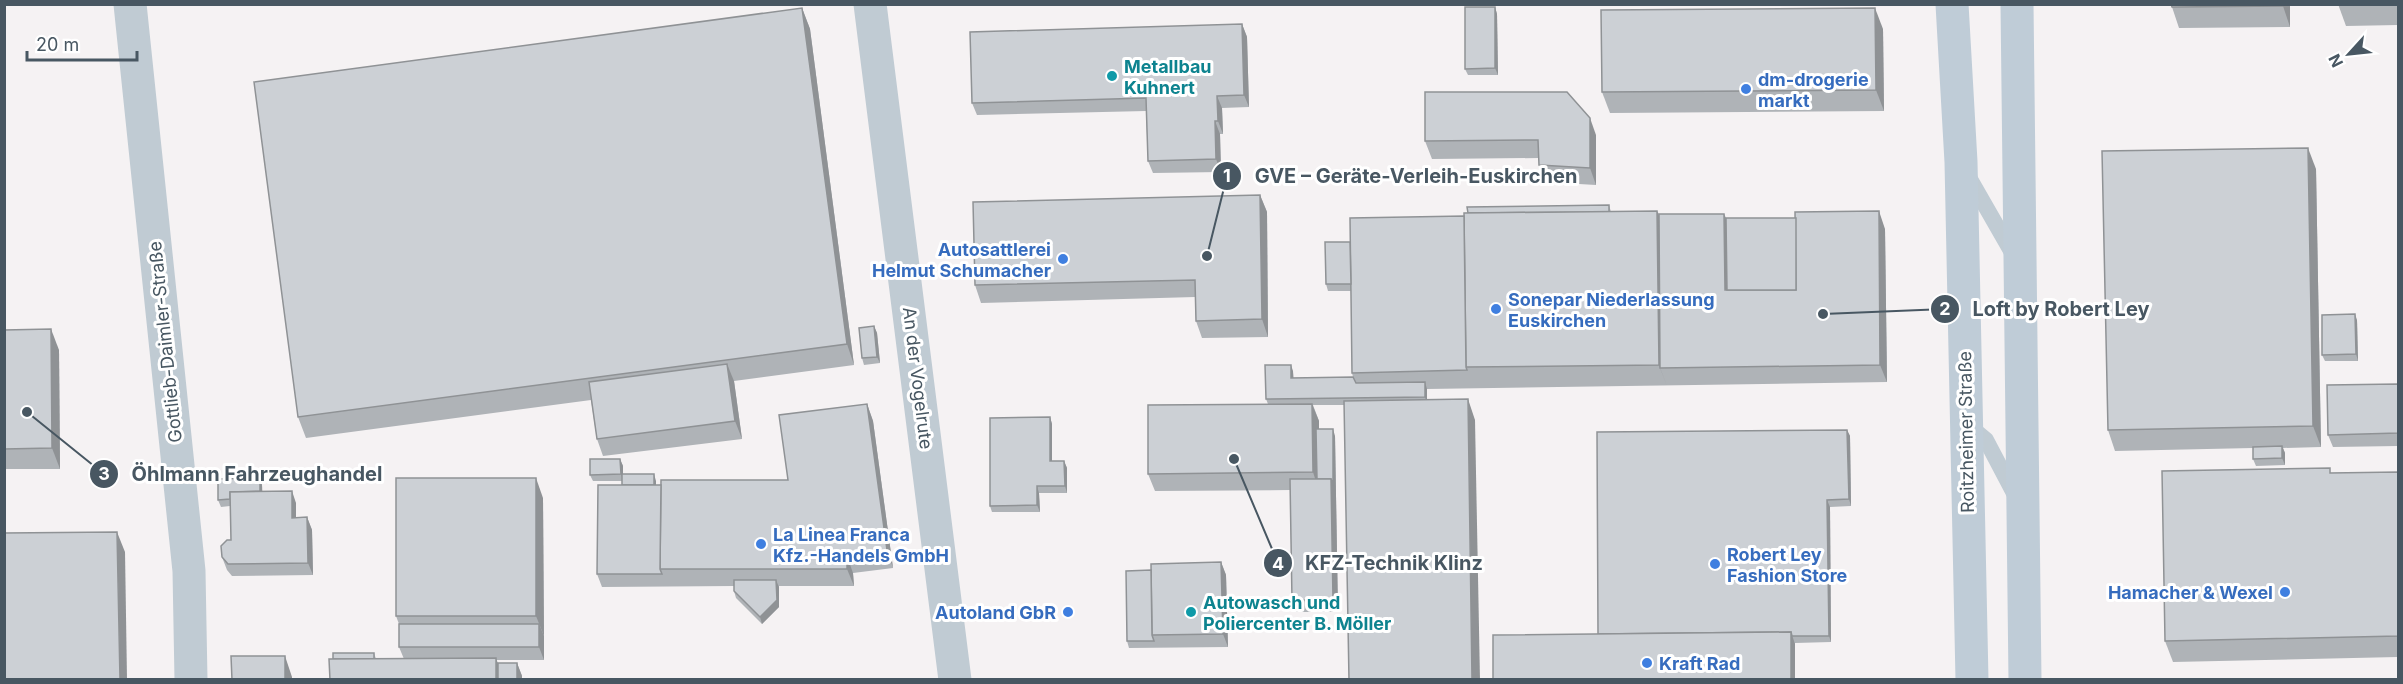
<svg xmlns="http://www.w3.org/2000/svg" width="2403" height="684" font-family="Inter,sans-serif">
<style>
.lines{fill:none;stroke-linecap:round;stroke-linejoin:round}
.lane{stroke:#c0cbd3;stroke-width:16}
.street{stroke:#c0cbd3;stroke-width:33}
.secondary{stroke:#bfccd7;stroke-width:33}
.wall{fill:#afb3b7}
.shaded-wall{fill:#8f9295}
.building{fill:#ccd0d5;stroke:#8f9295;stroke-width:1.5}
.culture-dot{fill:#0f9aa8;stroke:#fff;stroke-width:2}
.shop-dot{fill:#3f7fe0;stroke:#fff;stroke-width:2}
.labels{text-anchor:middle;dominant-baseline:central;stroke-width:6;stroke-linejoin:round;paint-order:stroke}
.culture-label{font-size:18px;font-weight:bold;fill:#0d838f;stroke:#fff;text-anchor:start}
.shop-label{font-size:18px;font-weight:bold;fill:#366cbe;stroke:#fff;text-anchor:start}
.street-label{font-size:18px;fill:#485762;stroke:#fff}
.leader{fill:none;stroke:#485762;stroke-width:2}
.callout-dot{fill:#485762;stroke:#fff;stroke-width:2}
.mark-label{font-size:18px;text-anchor:middle;font-weight:bold;fill:#fff}
.callout-label{font-size:20px;text-anchor:middle;font-weight:bold;fill:#485762;stroke:#fff;stroke-width:6;stroke-linejoin:round;paint-order:stroke}
</style>
<rect width="100%" height="100%" fill="#f5f2f3"/>
<g class="lines">
<g class="lane">
<path d="M1967,174l47,82"/>
<path d="M1968,425l18,15 30,57"/>
</g>
<g class="street">
<path d="M130,4l59,567 2,109"/>
<path d="M870,4l85,676"/>
</g>
<g class="secondary">
<path d="M1952,4l9,158 11,518"/>
<path d="M2017,4l8,676"/>
</g>
</g>
<g class="wall">
<path d="M2171,4h119v23l-111,1z"/>
<path d="M2338,4h60v21l-52,1z"/>
<path d="M1495,7l2,7 1,61h-30l-3,-6z"/>
<path d="M802,8l8,21 44,336 -120,16 8,58 -139,17 -6,-17 -6,-39 -285,38 -8,-21z"/>
<path d="M1242,24l5,13 2,70 -27,1 1,26h-3l1,38 -68,1 -5,-12 -2,-50 -169,4 -5,-12z"/>
<path d="M1883,29l1,82 -274,2 -8,-21z"/>
<path d="M1596,135v50l-51,-3 -6,-17v-7l-107,1 -7,-18z"/>
<path d="M2316,169l5,278 -38,1 2,5v12l-29,1 -3,-7v-11l-138,3 -7,-21z"/>
<path d="M1260,195l7,17 1,125 -66,1 -6,-17 -1,-24 -214,6 -6,-18z"/>
<path d="M1609,205l2,7 46,-1 2,3h65l2,4 159,11 2,153 -460,7v11l48,20 -131,-15h-31l6,16v8l16,7 3,176h-42l-4,-12 -2,-110 -135,1 -7,-17 120,-70 -2,-5 27,-28v7l60,-1 -1,-4 -1,-82h-23l-2,-7 24,-42 114,-26z"/>
<path d="M2357,320l1,41h-33l-3,-6z"/>
<path d="M874,326l3,7 3,30 -16,2 -2,-7z"/>
<path d="M4,330l55,20 1,119h-56z"/>
<path d="M2398,384v62l-65,1 -5,-12z"/>
<path d="M867,404l6,17 20,147 -40,5 1,13h-75v21l-17,17 -26,-26 -2,-7v-5l-132,1 -5,-13 25,-89v-4h-29l-3,-6 30,-16 3,7v8l33,7v4l132,-5z"/>
<path d="M1050,417l2,7v37h12l3,7v25h-28l1,19h-48l-2,-6z"/>
<path d="M1847,430l3,6 1,70 -21,1 1,135 -36,1v37h-302l105,-46z"/>
<path d="M2398,472v185l-225,5 -8,-21 167,-168z"/>
<path d="M260,478l2,7v6l34,12v15l11,-1 5,13 1,45 -81,1 -5,-6 -5,-13 9,-17 -1,-34 -9,1 -3,-7z"/>
<path d="M543,498l1,162h-48l2,3h19l5,13v4h-192l44,-27 2,6h28l-5,-12v-23l-3,-8z"/>
<path d="M1221,562l5,13 2,72 -99,1 -2,-7 24,-71z"/>
</g>
<g class="shaded-wall">
<path d="M2283,4h7v23l-7,-21z"/>
<path d="M1495,7l2,7 1,61 -3,-7z"/>
<path d="M802,8l8,21 44,336 -7,-21z"/>
<path d="M1875,8l8,21 1,82 -8,-21z"/>
<path d="M1242,24l5,13 2,70 -5,-12z"/>
<path d="M1217,96l5,12 1,26 -5,-13z"/>
<path d="M1590,118l6,17v50l-6,-17z"/>
<path d="M1215,121l5,13 1,38 -5,-13z"/>
<path d="M2308,148l8,21 5,278 -8,-21z"/>
<path d="M1260,195l7,17 1,125 -6,-18z"/>
<path d="M1657,211l8,21 -5,136 7,18 -8,-21z"/>
<path d="M1879,211l6,18 2,153 -7,-17z"/>
<path d="M1724,214l7,17 1,64 -7,-5z"/>
<path d="M2355,314l2,6 1,41 -2,-7z"/>
<path d="M874,326l3,7 3,30 -3,-6z"/>
<path d="M51,329l8,21 1,119 -8,-21z"/>
<path d="M727,364l7,17 8,58 -7,-18z"/>
<path d="M1291,365l2,6 1,13 -3,-6z"/>
<path d="M1425,382l2,7v15l-2,-7z"/>
<path d="M1468,399l7,21 5,260h-8z"/>
<path d="M867,404l6,17 20,147 -6,-18z"/>
<path d="M1312,404l7,17v64h-2l-4,-13z"/>
<path d="M1050,417l2,7v43l-2,-6z"/>
<path d="M1333,429l2,7 3,176 -5,-12 -2,-121z"/>
<path d="M1847,430l3,6 1,70 -2,-7z"/>
<path d="M2282,446l3,7v12l-3,-7z"/>
<path d="M620,459l3,7v15l-2,-7z"/>
<path d="M1064,461l3,7v25l-2,-7z"/>
<path d="M654,474l2,7v17l-2,-7z"/>
<path d="M260,478l2,7 1,19 -3,-7z"/>
<path d="M536,478l7,20 1,138 -8,-20z"/>
<path d="M1037,486l2,7 1,19 -3,-7z"/>
<path d="M292,491l4,12v27l-4,-12z"/>
<path d="M1827,500l3,7 1,135 -2,-6z"/>
<path d="M307,517l5,13 1,45 -5,-12z"/>
<path d="M117,532l8,20 2,128h-7z"/>
<path d="M847,556l6,17 1,13 -7,-17z"/>
<path d="M1221,562l5,13 2,72 -5,-13z"/>
<path d="M776,580l3,7v20l-17,17 -2,-7z"/>
<path d="M539,624l5,12v24l-5,-13z"/>
<path d="M1791,632l4,12v36h-4z"/>
<path d="M285,656l7,21v3h-7z"/>
<path d="M496,658l6,18v4h-6z"/>
<path d="M517,663l5,13v4h-5z"/>
</g>
<g class="building">
<path d="M2171,4h112v2l-111,1z"/>
<path d="M1465,7h30v61l-30,1z"/>
<path d="M802,8l45,336 -549,73 -44,-335z"/>
<path d="M1875,8l1,82 -274,2 -1,-82z"/>
<path d="M1242,24l2,71 -27,1 1,25h-3l1,38 -68,2 -2,-63 -174,5 -2,-71z"/>
<path d="M1425,92h142l23,26v50l-51,-3 -1,-25 -113,1z"/>
<path d="M2308,148l5,278 -205,4 -6,-279z"/>
<path d="M1260,195l2,124 -66,2 -1,-41 -220,5 -2,-83z"/>
<path d="M1609,205v7l-141,1 -1,-6z"/>
<path d="M1657,211l2,154 -193,2 -2,-154z"/>
<path d="M1879,211l1,154 -220,3 -1,-154h65l1,76h71l-1,-78z"/>
<path d="M1464,216l2,151 1,3 -115,3 -2,-155z"/>
<path d="M1726,218h70v72h-69z"/>
<path d="M1325,242h25l1,42h-25z"/>
<path d="M2355,314l1,40 -34,1v-40z"/>
<path d="M874,326l3,31 -15,1 -3,-30z"/>
<path d="M51,329l1,119 -48,1v-119z"/>
<path d="M727,364l8,57 -138,18 -8,-57z"/>
<path d="M1265,365h26v13l62,-1 3,6 69,-1v15l-159,2z"/>
<path d="M2398,384v49l-70,2 -1,-50z"/>
<path d="M1468,399l4,281h-123l-5,-279z"/>
<path d="M867,404l20,146 -40,6v13h-187l1,-89h127l-9,-65z"/>
<path d="M1312,404l1,68 -165,2v-69z"/>
<path d="M1050,417v44h14l1,25h-28v19l-47,1v-88z"/>
<path d="M1316,429h17v56l-2,-6h-14z"/>
<path d="M1847,430l2,69 -22,1 2,136h-37l-1,-4 -193,2 -1,-202z"/>
<path d="M2282,446v12l-29,1v-12z"/>
<path d="M590,459h30l1,15 -31,1z"/>
<path d="M2330,468v5l68,-1v164l-233,5 -3,-170z"/>
<rect x="622" y="474" width="32" height="11"/>
<path d="M260,478v13l-30,1v7l-12,1v-21z"/>
<rect x="396" y="478" width="140" height="138"/>
<path d="M1290,479h41l2,121h-41z"/>
<path d="M598,485h63l-1,84 2,5h-65z"/>
<path d="M292,491v27l15,-1 1,46 -80,1 -6,-7 -1,-11 6,-6h4l-1,-48z"/>
<path d="M117,532l3,148h-116v-147z"/>
<path d="M1221,562l2,72 -71,1 -1,-71z"/>
<path d="M1151,570l1,65 2,6h-27l-1,-70z"/>
<path d="M734,580h42l1,20 -17,17 -26,-26z"/>
<rect x="399" y="624" width="140" height="23"/>
<path d="M1791,632v48h-298v-45z"/>
<rect x="333" y="653" width="41" height="6"/>
<path d="M231,656h54v24h-53z"/>
<path d="M496,658v22h-166l-1,-21z"/>
<rect x="498" y="663" width="19" height="17"/>
</g>
<g class="culture-dot">
<circle cx="1112" cy="76" r="6"/>
<circle cx="1191" cy="612" r="6"/>
</g>
<g class="shop-dot">
<circle cx="1746" cy="89" r="6"/>
<circle cx="1063" cy="259" r="6"/>
<circle cx="1496" cy="309" r="6"/>
<circle cx="761" cy="544" r="6"/>
<circle cx="1715" cy="564" r="6"/>
<circle cx="2285" cy="592" r="6"/>
<circle cx="1068" cy="612" r="6"/>
<circle cx="1647" cy="663" r="6"/>
</g>
<g class="labels">
<g class="culture-label">
<text x="1124" y="66">Metallbau<tspan x="1124" dy="21">Kuhnert</tspan></text>
<text x="1203" y="602">Autowasch und<tspan x="1203" dy="21">Poliercenter B. Möller</tspan></text>
</g>
<g class="shop-label">
<text x="1758" y="79">dm-drogerie<tspan x="1758" dy="21">markt</tspan></text>
<text x="1051" y="249" text-anchor="end">Autosattlerei<tspan x="1051" dy="21">Helmut Schumacher</tspan></text>
<text x="1508" y="299">Sonepar Niederlassung<tspan x="1508" dy="21">Euskirchen</tspan></text>
<text x="773" y="534">La Linea Franca<tspan x="773" dy="21">Kfz.-Handels GmbH</tspan></text>
<text x="1727" y="554">Robert Ley<tspan x="1727" dy="21">Fashion Store</tspan></text>
<text x="2273" y="592" text-anchor="end">Hamacher &amp; Wexel</text>
<text x="1056" y="612" text-anchor="end">Autoland GbR</text>
<text x="1659" y="663">Kraft Rad</text>
</g>
<g class="street-label">
<text transform="translate(165 342) rotate(-96)">Gottlieb-Daimler-Straße</text>
<text transform="translate(918 378) rotate(83)">An der Vogelrute</text>
<text transform="translate(1966 432) rotate(-91)">Roitzheimer Straße</text>
</g>
</g>
<path class="leader" d="M1207 256L1227 176M1823 314L1945 309M27 412L104 474M1234 459L1278 563"/>
<g class="callout-dot">
<circle cx="1207" cy="256" r="6"/>
<circle cx="1823" cy="314" r="6"/>
<circle cx="27" cy="412" r="6"/>
<circle cx="1234" cy="459" r="6"/>
<circle cx="1227" cy="176" r="15"/>
<circle cx="1945" cy="309" r="15"/>
<circle cx="104" cy="474" r="15"/>
<circle cx="1278" cy="563" r="15"/>
</g>
<g class="mark-label">
<text x="1227" y="182">1</text>
<text x="1945" y="315">2</text>
<text x="104" y="480">3</text>
<text x="1278" y="570">4</text>
</g>
<g class="callout-label">
<text x="1416" y="183">GVE – Geräte-Verleih-Euskirchen</text>
<text x="2061" y="316">Loft by Robert Ley</text>
<text x="257" y="481">Öhlmann Fahrzeughandel</text>
<text x="1394" y="570">KFZ-Technik Klinz</text>
</g>
<rect width="2403" height="684" fill="none" stroke="#485762" stroke-width="12"/>
<g transform="translate(2349 54) rotate(243)" stroke="#ffffff" stroke-width="4.5" paint-order="stroke">
<path d="M0-4.5L10 22L0 15L-10 22Z" fill="#485762"/>
<text y="-9" font-size="16" font-weight="bold" text-anchor="middle" fill="#485762">N</text>
</g>
<path d="M27 51v9h110v-9" fill="none" stroke="#485762" stroke-width="3"/>
<text x="36" y="51" font-size="18" fill="#485762" stroke="#ffffff" stroke-width="4.5" paint-order="stroke">20 m</text>
</svg>
